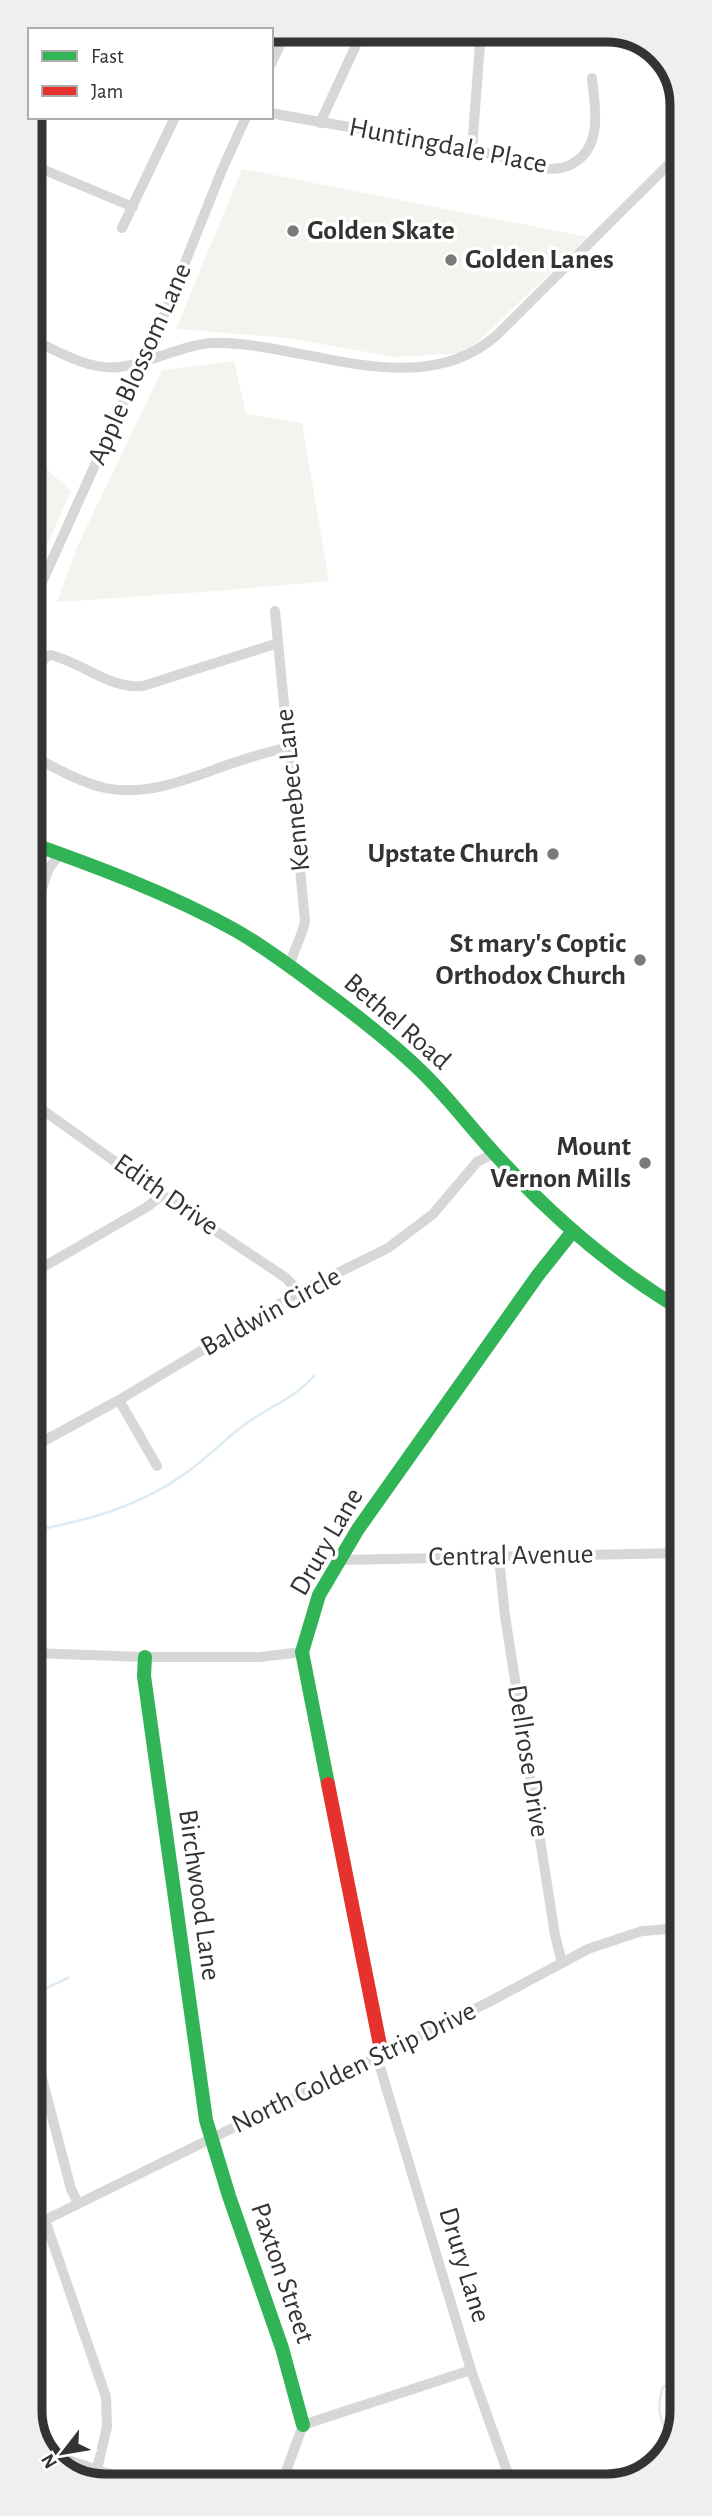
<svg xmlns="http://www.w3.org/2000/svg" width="712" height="2516" font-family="'Alegreya Sans',sans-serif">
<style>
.green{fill:#f1f5ed}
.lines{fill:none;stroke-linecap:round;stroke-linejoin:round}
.stream{stroke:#ddebf3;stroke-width:2.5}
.street{stroke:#d7d7d7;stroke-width:10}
.fast{stroke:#30b455;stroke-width:14}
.jam{stroke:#e5322d;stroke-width:14}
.poi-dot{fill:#7a7a7a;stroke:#fff;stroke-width:2.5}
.labels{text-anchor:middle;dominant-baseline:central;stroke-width:7;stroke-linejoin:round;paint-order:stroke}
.street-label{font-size:28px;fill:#333;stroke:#fff}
.poi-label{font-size:28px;font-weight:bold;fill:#333;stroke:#fff;text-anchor:end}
.rim{fill:none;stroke:#333;stroke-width:9}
</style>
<rect width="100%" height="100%" fill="#fff"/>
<g class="green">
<path d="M242,169l346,68 -122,116 -71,4 -108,-19 -111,-9z"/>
<path d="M234,361l12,53 56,9 27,158 -112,10 -160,11 20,-55 85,-177z"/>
<path d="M30,454l41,37 -41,93z"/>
</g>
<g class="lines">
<g class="stream">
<path d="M31,1531c55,-10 108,-24 155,-58 20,-14 38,-33 58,-48 23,-17 51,-27 70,-49"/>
<path d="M31,1995l37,-17"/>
<path d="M671,2443c-10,-23 -16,-32 -8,-56l19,-8"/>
</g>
<g class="street">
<path d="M271,64l16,-34"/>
<path d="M271,113c77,15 156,25 232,44 21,5 46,18 67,8 34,-16 25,-58 22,-87"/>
<path d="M320,123l43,-93"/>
<path d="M472,149l9,-119"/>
<path d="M30,164l103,43"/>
<path d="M122,228l53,-111"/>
<path d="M30,338c27,13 59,33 90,29 36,-5 67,-26 104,-24 87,3 198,59 273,-8l181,-180"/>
<path d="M30,609l102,-226 14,-23 76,-190 24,-53"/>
<path d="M275,611l30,310c-3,17 -13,30 -15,46"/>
<path d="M33,672l14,-16 4,-1c32,8 58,34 92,31l135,-43"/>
<path d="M30,755c24,12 49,27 75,33 47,10 93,-14 137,-28 15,-5 31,-9 47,-13"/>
<path d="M30,922l19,-54 11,-14"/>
<path d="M30,1101l132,94 124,83 13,14"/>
<path d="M31,1274l116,-67 15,-12"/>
<path d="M119,1400l38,66"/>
<path d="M31,1448l88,-48 180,-108 89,-44 45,-34 44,-52 17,-9"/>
<path d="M499,1558l6,58 50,319 7,28"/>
<path d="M340,1560l342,-7"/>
<path d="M31,1653l114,4h115l42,-5"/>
<path d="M31,2036l40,153 7,14"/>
<path d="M377,2057l94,313 41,115"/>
<path d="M45,2220l61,177 1,30 -10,42"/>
<path d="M31,2227l458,-225 99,-53 54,-18 40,-3"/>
<path d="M47,2453l98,33"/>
<path d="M281,2485l22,-60 168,-55"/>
</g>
<g class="fast">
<path d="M672,74l9,165"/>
<path d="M30,843c70,25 140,51 205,87 28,16 53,35 79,54 37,27 74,55 107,87 27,26 49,56 74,83 55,61 116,114 187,156"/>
<path d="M145,1657l-1,19 62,444 23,76 53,152 21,77"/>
<path d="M328,1784l-26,-132 17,-57 39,-66 180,-254 35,-44"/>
</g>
<path class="jam" d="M328,1784l54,271"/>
</g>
<g class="poi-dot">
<circle cx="293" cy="231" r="7"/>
<circle cx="451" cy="260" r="7"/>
<circle cx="553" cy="854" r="7"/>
<circle cx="640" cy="960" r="7"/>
<circle cx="645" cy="1163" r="7"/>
</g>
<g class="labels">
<g class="street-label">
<text transform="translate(448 146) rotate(11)">Huntingdale Place</text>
<text transform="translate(140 364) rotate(-66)">Apple Blossom Lane</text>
<text transform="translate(293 790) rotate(-96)">Kennebec Lane</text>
<text transform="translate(397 1022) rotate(41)">Bethel Road</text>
<text transform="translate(166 1195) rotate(35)">Edith Drive</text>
<text transform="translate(271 1312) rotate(-29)">Baldwin Circle</text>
<text transform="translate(327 1542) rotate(-60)">Drury Lane</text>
<text transform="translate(511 1556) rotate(-1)">Central Avenue</text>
<text transform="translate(528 1761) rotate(81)">Dellrose Drive</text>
<text transform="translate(199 1895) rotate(82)">Birchwood Lane</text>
<text transform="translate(354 2068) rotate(-26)">North Golden Strip Drive</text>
<text transform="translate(464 2265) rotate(73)">Drury Lane</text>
<text transform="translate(282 2273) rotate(71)">Paxton Street</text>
</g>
<g class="poi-label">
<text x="307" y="231" text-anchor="start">Golden Skate</text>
<text x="465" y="260" text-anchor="start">Golden Lanes</text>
<text x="539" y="854">Upstate Church</text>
<text x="626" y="944">St mary's Coptic<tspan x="626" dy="32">Orthodox Church</tspan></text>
<text x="631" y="1147">Mount<tspan x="631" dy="32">Vernon Mills</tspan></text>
</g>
</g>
<path d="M0 0H712V2516H0ZM105 42H607A63 63 0 0 1 670 105V2411A63 63 0 0 1 607 2474H105A63 63 0 0 1 42 2411V105A63 63 0 0 1 105 42Z" fill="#efefef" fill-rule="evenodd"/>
<path class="rim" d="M105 42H607A63 63 0 0 1 670 105V2411A63 63 0 0 1 607 2474H105A63 63 0 0 1 42 2411V105A63 63 0 0 1 105 42Z"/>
<rect x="28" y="28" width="245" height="91" fill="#ffffff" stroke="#adadad" stroke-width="2"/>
<rect x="42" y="51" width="35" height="10" fill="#30b455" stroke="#adadad" stroke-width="2"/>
<text x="91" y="63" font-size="21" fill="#333333">Fast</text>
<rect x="42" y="86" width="35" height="10" fill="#e5322d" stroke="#adadad" stroke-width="2"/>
<text x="91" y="98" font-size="21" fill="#333333">Jam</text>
<g transform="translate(63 2453) rotate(239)" stroke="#ffffff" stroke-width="5" paint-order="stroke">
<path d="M0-5L12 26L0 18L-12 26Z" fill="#333333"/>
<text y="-10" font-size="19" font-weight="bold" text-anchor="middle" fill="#333333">N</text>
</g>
</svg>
